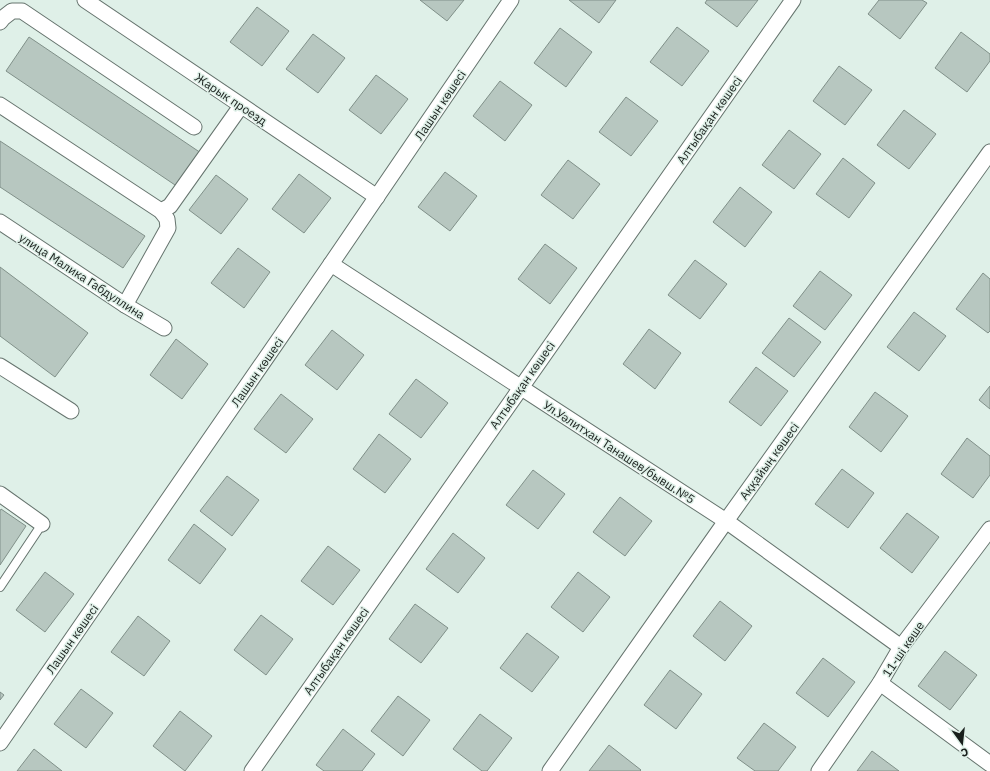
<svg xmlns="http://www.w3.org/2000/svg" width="990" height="771" font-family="'IBM Plex Sans',sans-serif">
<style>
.building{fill:#b7c7c0;stroke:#809089}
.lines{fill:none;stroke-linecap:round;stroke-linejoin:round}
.lane-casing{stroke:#66746e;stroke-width:10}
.street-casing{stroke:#66746e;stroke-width:17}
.lane{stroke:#fff;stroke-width:8}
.street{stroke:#fff;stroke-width:15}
.labels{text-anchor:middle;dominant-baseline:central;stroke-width:3;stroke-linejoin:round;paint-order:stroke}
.street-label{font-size:12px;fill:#191f1c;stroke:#dff0e8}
</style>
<rect width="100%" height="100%" fill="#dff0e8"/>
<g class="building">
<path d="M420,0h44l-17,21z"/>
<path d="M569,0h47l-17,23z"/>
<path d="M707,0h51l-21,27 -32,-24z"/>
<path d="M879,0h43l5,3 -27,36 -32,-25z"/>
<path d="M257,7l32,24 -27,35 -32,-24z"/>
<path d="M677,27l32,24 -27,35 -32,-24z"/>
<path d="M560,28l32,24 -26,35 -32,-24z"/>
<path d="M961,32l29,22v7l-23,31 -32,-24z"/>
<path d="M313,34l32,24 -27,35 -32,-24z"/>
<path d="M29,37l172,116 -23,34 -172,-116z"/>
<path d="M839,66l33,24 -27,35 -32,-24z"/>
<path d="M376,75l32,24 -27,35 -32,-24z"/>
<path d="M500,81l32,24 -27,36 -32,-25z"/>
<path d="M626,97l32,24 -27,35 -32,-24z"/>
<path d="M904,110l32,24 -27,35 -32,-24z"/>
<path d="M789,130l32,24 -27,35 -32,-24z"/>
<path d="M0,141l145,95 -22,32 -123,-81z"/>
<path d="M843,158l32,25 -26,35 -33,-24z"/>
<path d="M568,160l32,24 -27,35 -32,-24z"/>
<path d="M445,172l32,24 -27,35 -32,-24z"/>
<path d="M299,174l32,24 -27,35 -32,-24z"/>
<path d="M216,175l32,24 -27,35 -32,-24z"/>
<path d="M740,187l32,25 -27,35 -32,-25z"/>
<path d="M545,244l32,24 -27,36 -32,-25z"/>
<path d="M238,248l32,24 -26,36 -33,-25z"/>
<path d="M695,260l32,24 -27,35 -32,-24z"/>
<path d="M0,267l88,66 -33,44 -55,-41z"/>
<path d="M820,271l32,24 -27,35 -32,-24z"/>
<path d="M983,273l7,6v52l-2,2 -32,-24z"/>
<path d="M914,312l32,24 -27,35 -32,-24z"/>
<path d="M789,318l32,24 -27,35 -32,-24z"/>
<path d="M649,329l32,24 -26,36 -32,-25z"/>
<path d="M332,330l32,25 -27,35 -32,-25z"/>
<path d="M176,339l32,25 -26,35 -32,-24z"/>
<path d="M756,367l32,24 -27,35 -32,-24z"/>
<path d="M416,379l32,24 -27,35 -32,-24z"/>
<path d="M990,386v23l-11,-9z"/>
<path d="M875,392l33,24 -27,36 -32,-25z"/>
<path d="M281,394l32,25 -27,34 -32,-24z"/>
<path d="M379,434l32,25 -26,34 -32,-24z"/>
<path d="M967,438l23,18v19l-17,23 -32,-24z"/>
<path d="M842,469l32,24 -26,35 -33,-24z"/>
<path d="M533,470l32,24 -27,35 -32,-24z"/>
<path d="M227,476l32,24 -27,36 -32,-25z"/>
<path d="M620,497l32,24 -27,35 -32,-24z"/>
<path d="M1,509l25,17 -26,39v-54z"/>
<path d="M907,513l32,24 -27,36 -32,-25z"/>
<path d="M194,524l32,25 -26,35 -32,-24z"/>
<path d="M453,533l32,25 -27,35 -32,-24z"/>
<path d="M328,546l32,24 -27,35 -32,-24z"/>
<path d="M45,572l29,22 -29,38 -29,-22z"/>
<path d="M578,572l32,25 -27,35 -32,-25z"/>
<path d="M720,601l32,25 -27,35 -32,-25z"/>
<path d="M415,604l33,24 -27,35 -32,-24z"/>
<path d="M261,615l32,24 -27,36 -32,-25z"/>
<path d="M138,616l32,25 -26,35 -33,-24z"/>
<path d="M527,633l32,24 -27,35 -32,-24z"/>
<path d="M945,651l32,24 -27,35 -32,-24z"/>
<path d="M823,658l32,24 -27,35 -32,-24z"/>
<path d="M670,670l32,24 -26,35 -32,-24z"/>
<path d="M81,689l32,24 -27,35 -32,-24z"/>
<path d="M0,692l4,3 -4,5z"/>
<path d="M398,696l32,24 -27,36 -32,-25z"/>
<path d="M180,711l32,25 -27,35 -32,-25z"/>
<path d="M480,714l32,24 -25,33h-5l-29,-22z"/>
<path d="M764,723l32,24 -18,24h-23l-18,-13z"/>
<path d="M343,729l32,25 -13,17h-38l-8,-6z"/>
<path d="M609,745l32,25 -1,1h-51z"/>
<path d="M34,749l28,22h-45z"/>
<path d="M872,751l27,20h-42z"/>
</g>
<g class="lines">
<g class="lane-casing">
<path id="lane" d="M0,587l42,-63"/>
</g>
<g class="street-casing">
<g id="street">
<path d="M85,0l292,197"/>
<path d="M0,22l3,-4 9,-7h10l172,116"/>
<path d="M0,105l161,106 6,8 1,9 -43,77"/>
<path d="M161,211l9,-5 71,-100"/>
<path d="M0,222l125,83 39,23"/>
<path d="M331,264l395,257 175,126"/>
<path d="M0,366l71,45"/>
<path d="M0,494l42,30"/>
<path d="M880,683l110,81"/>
<path d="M0,743l331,-479 180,-264"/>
<path d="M252,771l541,-771"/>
<path d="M550,771l176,-250 264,-369"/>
<path d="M819,771l61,-88 21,-36 89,-118"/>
</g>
</g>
<use href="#lane" class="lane"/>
<use href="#street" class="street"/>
</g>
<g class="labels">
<g class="street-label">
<text transform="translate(231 99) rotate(34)">Жарык проезд</text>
<text transform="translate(440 105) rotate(-56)">Лашын көшесі</text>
<text transform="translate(709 120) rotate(-55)">Алтыбақан көшесі</text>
<text transform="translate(82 276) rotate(33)">улица Малика Габдуллина</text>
<text transform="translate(257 372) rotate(-55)">Лашын көшесі</text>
<text transform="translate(522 385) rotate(-55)">Алтыбақан көшесі</text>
<text transform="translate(619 452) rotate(33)">Ул.Уәлитхан Танашев/бывш.№5</text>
<text transform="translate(769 461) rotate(-54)">Аққайың көшесі</text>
<text transform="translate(72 639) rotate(-55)">Лашын көшесі</text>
<text transform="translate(903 649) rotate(-56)">11-ші көше</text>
<text transform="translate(336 651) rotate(-55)">Алтыбақан көшесі</text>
</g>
</g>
<g transform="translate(962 743) rotate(165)" stroke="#dff0e8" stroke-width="3" paint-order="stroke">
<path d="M0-3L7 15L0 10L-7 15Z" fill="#191f1c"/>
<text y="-6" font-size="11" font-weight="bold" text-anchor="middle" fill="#191f1c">С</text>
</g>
</svg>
